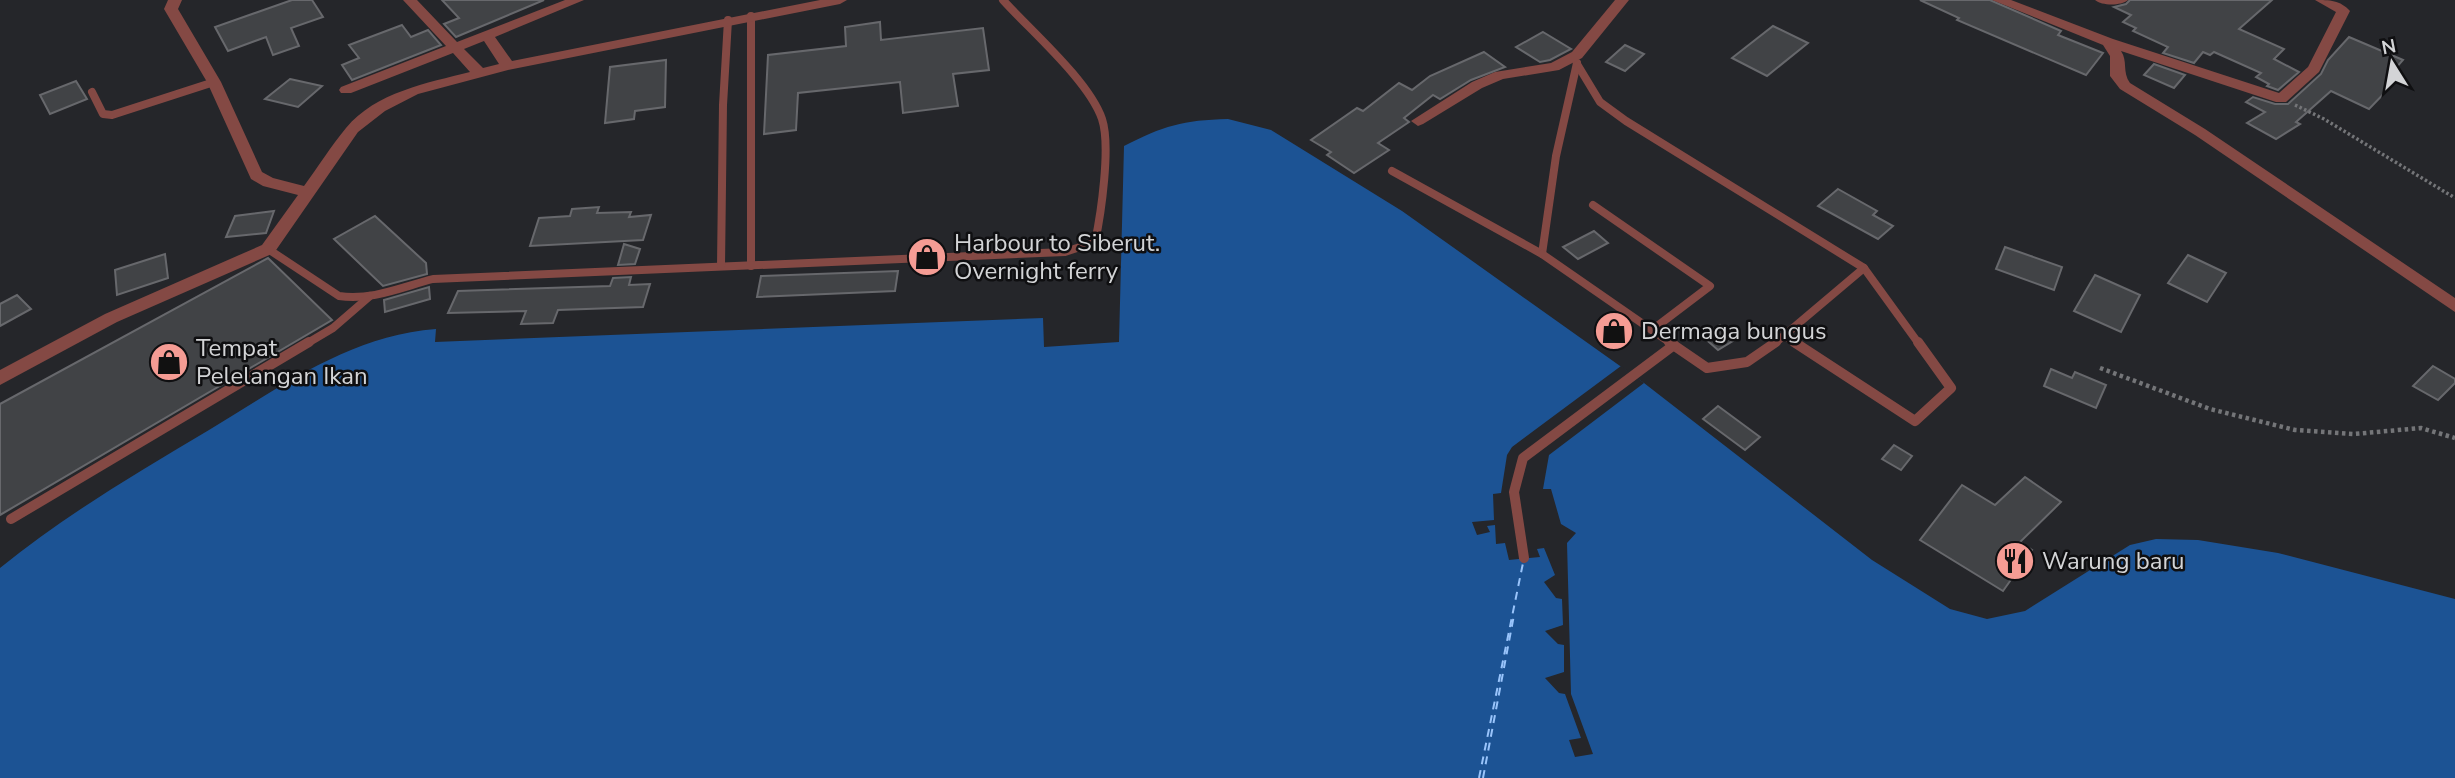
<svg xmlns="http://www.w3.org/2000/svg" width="2455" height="778" font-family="'Nunito Sans',sans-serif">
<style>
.water{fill:#1c5394}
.pier{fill:#25262a}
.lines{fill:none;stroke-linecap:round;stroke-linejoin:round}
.ferry{stroke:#99c4fb;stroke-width:2;stroke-dasharray:8 6;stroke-linecap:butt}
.building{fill:#414346;stroke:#67686c;stroke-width:2}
.path-far1{stroke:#747578;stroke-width:3.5;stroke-dasharray:2.5 2.5;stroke-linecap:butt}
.path{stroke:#747578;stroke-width:4.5;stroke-dasharray:3.5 3.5;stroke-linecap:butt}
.lane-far1{stroke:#844944;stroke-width:8}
.lane{stroke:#844944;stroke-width:10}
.street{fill:#844944;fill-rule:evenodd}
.labels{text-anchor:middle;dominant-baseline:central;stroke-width:5;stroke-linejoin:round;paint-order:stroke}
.poi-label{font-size:24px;fill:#d3d4d6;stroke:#0f0f11;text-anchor:start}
</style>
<rect width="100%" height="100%" fill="#25262a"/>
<path class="water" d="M1228,119l43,11 131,81 242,172 228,177 78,49 37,10 38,-8 105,-66 26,-6 42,1 80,13 177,46v179h-2455v-210c65,-53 137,-95 209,-138 73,-44 140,-94 227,-101l-1,13 608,-24 1,29 75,-5 5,-196c39,-20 59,-26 104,-27z"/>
<path class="pier" d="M1621,366l23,17 -95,72 -6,34h8l10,35 15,9 -9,10 4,151 22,60 -18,3 -6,-17 12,-2 -16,-44 -6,-1 -14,-15 19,-6v-27l-6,-1 -13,-13 18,-6 -1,-26 -6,-1 -12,-16 11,-7 -11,-27 -7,1 3,8 -31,3 -4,-17 -9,1 -1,-19 -8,1 3,6 -13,3 -5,-13 22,-2 -1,-26 8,-1 6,-38 5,-8z"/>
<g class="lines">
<g class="ferry">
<path d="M1479,778l44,-215"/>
<path d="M1483,778l31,-163"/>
</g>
</g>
<g class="building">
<path d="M292,0h20l11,17 -32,11 8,18 -26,9 -7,-18 -38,14 -13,-24z"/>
<path d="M442,0h102l-88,37 -12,-13 15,-6z"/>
<path d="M1920,0h70l71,31 -3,4 45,18 -17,22 -129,-55 2,-2z"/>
<path d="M2130,0h142l-33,29 45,20 -10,10 25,13 -21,18 -11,-4 2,-2 -13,-7 5,-4 -47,-21 -4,3 -7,-3 -9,11 -31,-10 5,-6 -35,-16 3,-3 -13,-6 8,-7 -17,-8 12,-3z"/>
<path d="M880,22l1,18 102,-12 6,42 -36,4 5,32 -55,7 -3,-31 -102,11 -2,37 -32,4 4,-79 78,-9 -1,-19z"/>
<path d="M402,25l9,12 17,-7 13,15 -89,35 -10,-15 17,-7 -10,-13z"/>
<path d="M1773,26l35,17 -41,33 -35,-18z"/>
<path d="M1543,32l28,17 -21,11 -10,2 -24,-15z"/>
<path d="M2349,37l54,23 -15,17 8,4 -27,28 -38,-18 -35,31 4,2 -24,15 -29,-16 18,-11 -19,-10 7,-5 22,7h13l33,-30 7,-14z"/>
<path d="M1625,45l19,9 -19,17 -19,-9z"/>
<path d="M1484,52l21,15 -34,13 -31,19 -7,-4 -29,23 5,4 -31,21 11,7 -35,23 -27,-18 4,-3 -20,-12 46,-32 6,3 36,-28 13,7 18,-14z"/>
<path d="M666,60l-1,47 -30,4 -1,8 -29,4 5,-56z"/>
<path d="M2154,64l31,11 -11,13 -30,-13z"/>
<path d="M290,79l32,7 -24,21 -33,-8z"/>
<path d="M76,81l11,18 -37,15 -10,-19z"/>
<path d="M1838,189l39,22 -4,4 20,11 -15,13 -60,-33z"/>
<path d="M599,207l-2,6 34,-1 -2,5 22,-2 -8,25 -113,6 9,-28 31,-2 2,-7z"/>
<path d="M274,211l-8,22 -40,4 9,-21z"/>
<path d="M375,216l51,47 1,11 -44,12 -49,-47z"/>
<path d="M1594,231l14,12 -30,16 -15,-12z"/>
<path d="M624,244l16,5 -5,15 -17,1z"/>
<path d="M2005,247l57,20 -8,23 -58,-21z"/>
<path d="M165,254l3,24 -51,17 -2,-25z"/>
<path d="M2188,255l38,18 -19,29 -39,-19z"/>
<path d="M268,258l64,62 -332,195v-111z"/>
<path d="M898,271l-3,20 -138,6 4,-21z"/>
<path d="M2095,275l45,20 -19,37 -47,-21z"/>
<path d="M631,277l-2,8 21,-1 -7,23 -85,3 -5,13 -32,1 5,-13 -78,2 10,-22 152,-5 3,-8z"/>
<path d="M429,287l1,12 -45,13 -1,-12z"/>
<path d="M17,295l14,14 -31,17v-22z"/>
<path d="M1720,325l16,14 -18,11 -16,-14z"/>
<path d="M2433,366l22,13v4l-17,17 -25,-14z"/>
<path d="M2051,369l21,9 3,-6 31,13 -10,23 -52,-22z"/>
<path d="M1718,406l42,31 -15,13 -42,-31z"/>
<path d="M1894,445l18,11 -11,14 -19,-11z"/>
<path d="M2025,477l36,25 -41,40 12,8 -29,41 -83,-51 42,-55 33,20z"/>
</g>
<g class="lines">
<path class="path-far1" d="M2295,105l29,14 131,79"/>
<path class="path" d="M2100,368l110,41 85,21 59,4 67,-6 34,10"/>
<g class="lane-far1">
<path d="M751,16v250"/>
<path d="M1577,64l23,38 26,19 238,147 55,76"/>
<path d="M92,92l11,22 9,1 102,-33"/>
<path d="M1392,171l150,83 14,-98 21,-93"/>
<path d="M1593,205l117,81 -58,44"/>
<path d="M268,249l71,47c32,5 63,-9 94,-17l632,-27 30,-10c6,-28 16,-96 7,-123 -13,-38 -71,-88 -99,-119"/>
<path d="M1542,254l130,90"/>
<path d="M721,266l2,-161 5,-85"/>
<path d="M1785,336l12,8"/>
<path d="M306,344l27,-16 37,-32"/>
<path d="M1774,344l90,-76"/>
</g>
<g class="lane">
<path d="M1669,342l38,26 40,-6 29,-20"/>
<path d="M1794,342l121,79 36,-33 -33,-46"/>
<path d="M11,519l298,-177"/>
<path d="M1524,558l-10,-66 9,-34 151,-113"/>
</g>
<g class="street">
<path d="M168,0h14l-4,9 43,73 41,90 11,6 31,8c14,-19 27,-40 42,-58 30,-36 81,-45 124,-56l-17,-19 -102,40h-10l-2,-3 2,-3 105,-41 -43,-46h14l40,42 108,-42h19l-89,37 17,24 308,-61h27l-7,4 -332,66 -90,24 -33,17 -27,21 -84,121 -157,69 -117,63v-15l105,-56 157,-69 36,-50 -35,-9 -12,-7 -44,-97 -43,-73zM484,41l15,23 -16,4 -19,-19z"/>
<path d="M1615,0h14l-47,58 -23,12 -56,9 -21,9 -59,36 -5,2 -7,-5 61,-39 23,-10 56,-9 21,-11z"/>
<path d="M1992,0h19l102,39 166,54 29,-26 28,-55 -21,-12c15,0 25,0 35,11l-31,61 -33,30h-10l-155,-51c7,10 1,21 9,32l75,46 250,169v14l-260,-177 -75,-46 -10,-13v-20l-7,-11z"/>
<path d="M2095,0h33c-7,6 -26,6 -33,0z"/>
</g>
</g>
<defs>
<g id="shop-disc" transform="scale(2.0125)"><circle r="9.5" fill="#f59c94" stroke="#0f0f11"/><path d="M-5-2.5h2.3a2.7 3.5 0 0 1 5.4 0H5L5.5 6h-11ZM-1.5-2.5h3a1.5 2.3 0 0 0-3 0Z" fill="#111"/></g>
<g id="restaurant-disc" transform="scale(2.0125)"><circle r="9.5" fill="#f59c94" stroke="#0f0f11"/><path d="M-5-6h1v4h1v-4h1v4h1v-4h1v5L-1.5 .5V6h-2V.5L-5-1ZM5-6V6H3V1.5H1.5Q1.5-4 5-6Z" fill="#111"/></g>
</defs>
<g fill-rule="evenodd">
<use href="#shop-disc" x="927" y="257"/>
<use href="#shop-disc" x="1614" y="331"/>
<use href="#shop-disc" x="169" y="362"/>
<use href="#restaurant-disc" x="2015" y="561"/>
</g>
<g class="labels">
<g class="poi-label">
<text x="954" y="243">Harbour to Siberut.<tspan x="954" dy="28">Overnight ferry</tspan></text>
<text x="1641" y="331">Dermaga bungus</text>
<text x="196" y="348">Tempat<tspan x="196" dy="28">Pelelangan Ikan</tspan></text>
<text x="2042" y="561">Warung baru</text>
</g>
</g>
<g transform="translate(2392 63) rotate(349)" stroke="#0f0f11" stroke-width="5" paint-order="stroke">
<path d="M0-5L12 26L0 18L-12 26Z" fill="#d3d4d6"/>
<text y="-10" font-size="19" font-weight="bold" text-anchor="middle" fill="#d3d4d6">N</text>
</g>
</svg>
